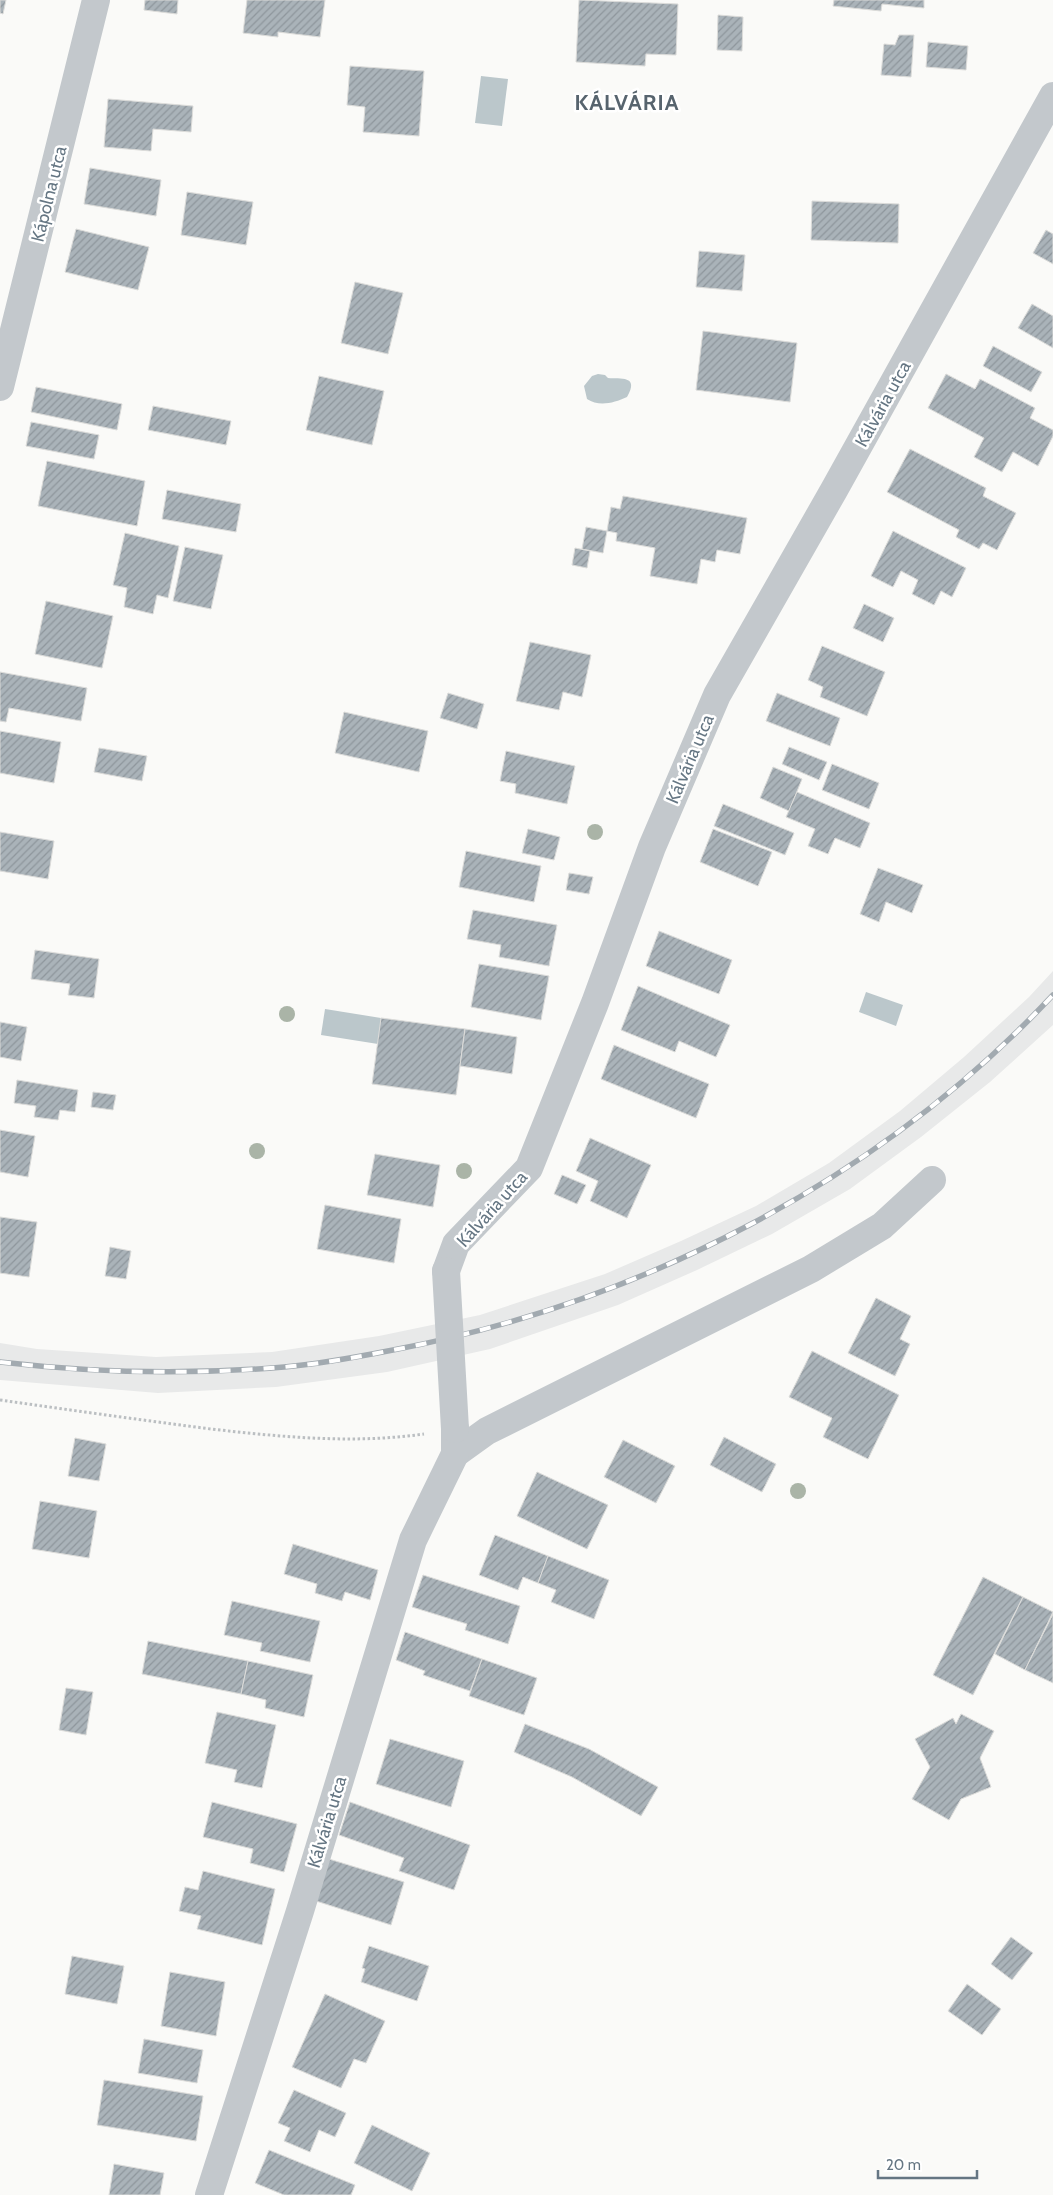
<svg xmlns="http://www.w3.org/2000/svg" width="1053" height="2195" font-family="Cabin,sans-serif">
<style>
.built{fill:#e8e9e9}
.water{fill:#bbc7cb}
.building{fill:url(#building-hatch);stroke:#dcdcda}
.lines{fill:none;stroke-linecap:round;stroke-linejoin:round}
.path{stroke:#bbbfc2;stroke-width:3;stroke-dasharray:2.5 2.5;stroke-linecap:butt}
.minor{stroke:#c3c8cc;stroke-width:28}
.rail-casing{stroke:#a2aab0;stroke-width:5.5}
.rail{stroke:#fff;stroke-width:4;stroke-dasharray:11;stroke-linecap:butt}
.minor-bridge{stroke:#c3c8cc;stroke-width:28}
.tree{fill:#aab4a7}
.labels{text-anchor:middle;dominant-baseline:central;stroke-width:5;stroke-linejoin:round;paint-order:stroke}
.street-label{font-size:18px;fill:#657683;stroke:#fff}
.district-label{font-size:22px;font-weight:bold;letter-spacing:1px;fill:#57646e;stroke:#fff}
</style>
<defs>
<pattern id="building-hatch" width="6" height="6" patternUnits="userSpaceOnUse" patternTransform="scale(1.25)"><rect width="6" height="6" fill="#aab3b9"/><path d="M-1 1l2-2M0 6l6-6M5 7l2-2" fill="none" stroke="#8e969c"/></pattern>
</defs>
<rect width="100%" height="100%" fill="#fafaf8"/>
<path class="built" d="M1053,971v54l-63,57 -69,55 -71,52 -78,45 -75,36 -79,35 -128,44 -103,23 -111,15 -118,6 -158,-13v-37l37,6 119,8 116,-5 107,-16 101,-21 125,-41 76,-33 75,-35 73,-43 71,-52 64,-54 65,-60z"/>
<g class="water">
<path d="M481,76l27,3 -6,47 -27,-3z"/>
<path d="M598,374l7,1 3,3c12,1 32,-3 19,19 -13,6 -28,10 -40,2l-3,-13 8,-10z"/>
<path d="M866,992l37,13 -7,21 -37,-14z"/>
<path d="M325,1009l56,9 -3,26 -57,-9z"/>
</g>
<g class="building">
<path d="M0,0h6l-3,14 -3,-1z"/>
<path d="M145,0h33l-1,14 -33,-4z"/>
<path d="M247,0h78l-5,37 -42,-5v5l-35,-4z"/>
<path d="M579,0l99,4 -2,51 -30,-1 -1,12 -69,-4z"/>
<path d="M834,0h90v8l-42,-4 -1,7 -48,-5z"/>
<path d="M718,15l25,2 -1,34 -25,-1z"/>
<path d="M899,35h15l-3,42 -30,-2 3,-31 11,1z"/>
<path d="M928,42l40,4 -2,24 -40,-3z"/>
<path d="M350,66l74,5 -5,65 -56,-4 2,-25 -18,-2z"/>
<path d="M108,99l85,7 -2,26 -38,-3 -2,22 -47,-4z"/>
<path d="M90,168l71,12 -5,36 -72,-12z"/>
<path d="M187,192l66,10 -7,43 -65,-10z"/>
<path d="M812,201l87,3 -1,39 -87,-3z"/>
<path d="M76,229l73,18 -11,43 -73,-18z"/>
<path d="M1046,230l7,4v30l-20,-11z"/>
<path d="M699,251l46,4 -3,36 -46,-4z"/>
<path d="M355,282l48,11 -15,61 -47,-11z"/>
<path d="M1032,304l21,12v32l-35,-20z"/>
<path d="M703,331l94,12 -7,59 -94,-12z"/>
<path d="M993,346l49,26 -11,20 -48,-26z"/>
<path d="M946,374l29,15 5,-10 55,29 -5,10 23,12v6l-15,30 -25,-14 -11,20 -28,-15 10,-19 -56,-30z"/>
<path d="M319,376l65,15 -12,54 -66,-15z"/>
<path d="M36,387l86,17 -5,26 -86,-18z"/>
<path d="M153,406l78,15 -5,24 -78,-15z"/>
<path d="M31,422l68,13 -5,24 -68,-13z"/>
<path d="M910,449l76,39 -3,8 33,17 -19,37 -14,-7 -4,6 -23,-12 3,-7 -72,-38z"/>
<path d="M47,461l98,20 -8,45 -99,-20z"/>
<path d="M167,490l74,14 -5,28 -74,-13z"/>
<path d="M623,496l124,22 -7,36 -23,-4 -2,12 -14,-3 -4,25 -47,-8 5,-28 -39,-7 1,-8 -10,-2 4,-24 9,2z"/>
<path d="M586,527l21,4 -4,22 -21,-4z"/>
<path d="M893,531l73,37 -14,29 -11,-6 -7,14 -22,-11 6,-14 -17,-9 -8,16 -22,-11z"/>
<path d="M125,533l54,13 -11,52 -11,-3 -4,19 -29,-7 3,-19 -14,-3z"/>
<path d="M185,547l38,8 -12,54 -38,-8z"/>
<path d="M575,548l15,3 -3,17 -15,-3z"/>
<path d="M46,601l67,15 -11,52 -67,-14z"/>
<path d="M864,604l30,14 -11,24 -30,-14z"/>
<path d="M530,642l61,13 -9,42 -19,-5 -4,18 -43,-9z"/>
<path d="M822,646l63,26 -18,44 -47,-19 3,-10 -15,-7z"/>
<path d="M0,672l87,16 -6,33 -72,-13 -3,14 -6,-1z"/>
<path d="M448,693l36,11 -7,25 -37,-11z"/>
<path d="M777,693l63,25 -10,28 -64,-25z"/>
<path d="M344,712l84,19 -9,41 -84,-19z"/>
<path d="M0,731l61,11 -7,41 -54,-10z"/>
<path d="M789,747l38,15 -8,18 -37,-16z"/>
<path d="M99,748l48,8 -5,25 -48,-9z"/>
<path d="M506,751l69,15 -8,38 -52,-11 1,-9 -16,-3z"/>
<path d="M832,764l47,19 -10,26 -47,-19z"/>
<path d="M773,767l29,12 -13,32 -29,-13z"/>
<path d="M797,792l73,31 -10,25 -25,-10 -7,16 -20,-8 7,-17 -29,-12z"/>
<path d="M723,804l71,29 -9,22 -71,-29z"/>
<path d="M528,829l32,8 -6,23 -32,-7z"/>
<path d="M713,829l59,23 -14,34 -58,-24z"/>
<path d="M0,832l54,9 -6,38 -48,-8z"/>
<path d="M466,851l75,15 -7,36 -75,-15z"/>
<path d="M878,868l45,17 -11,28 -26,-11 -7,20 -19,-8z"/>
<path d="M569,873l24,4 -4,17 -23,-4z"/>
<path d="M473,910l84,15 -8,41 -50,-9 2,-12 -34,-6z"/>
<path d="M659,931l73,29 -13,34 -73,-28z"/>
<path d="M35,950l64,9 -5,39 -26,-3 2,-11 -39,-5z"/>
<path d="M479,964l70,12 -8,44 -70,-13z"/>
<path d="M638,986l92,39 -14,32 -37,-16 -4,11 -54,-22z"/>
<path d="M381,1018l84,11 -9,66 -84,-11z"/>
<path d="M0,1022l27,5 -6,34 -21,-4z"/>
<path d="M465,1029l52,8 -5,37 -52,-8z"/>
<path d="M614,1045l95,39 -13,34 -95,-39z"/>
<path d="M17,1080l61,10 -3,22 -15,-2 -2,10 -24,-3 2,-11 -22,-3z"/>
<path d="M93,1092l23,3 -3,15 -22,-3z"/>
<path d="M0,1130l35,6 -7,41 -28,-5z"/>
<path d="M590,1138l61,27 -24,53 -37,-17 8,-20 -22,-10z"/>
<path d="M375,1154l65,11 -7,42 -66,-12z"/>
<path d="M562,1175l24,10 -9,19 -23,-10z"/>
<path d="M325,1205l76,14 -7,44 -77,-14z"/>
<path d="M0,1217l37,5 -8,55 -29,-4z"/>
<path d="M110,1247l21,4 -5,28 -21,-3z"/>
<path d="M876,1298l35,18 -11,23 10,5 -15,32 -47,-23z"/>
<path d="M812,1351l87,44 -31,64 -45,-22 9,-19 -43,-21z"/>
<path d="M724,1437l52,27 -14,28 -52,-27z"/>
<path d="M75,1438l31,6 -7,37 -31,-5z"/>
<path d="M623,1440l52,26 -19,37 -52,-26z"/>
<path d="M537,1472l71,33 -21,44 -70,-33z"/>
<path d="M40,1501l57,10 -8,47 -57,-9z"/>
<path d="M495,1535l53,21 -10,27 -15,-6 -5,13 -39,-15z"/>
<path d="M293,1544l85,26 -8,30 -25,-8 -3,9 -27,-8 2,-9 -33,-10z"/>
<path d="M548,1556l61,24 -15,39 -43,-17 5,-12 -18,-7z"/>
<path d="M423,1575l97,31 -12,38 -43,-14 2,-6 -55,-17z"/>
<path d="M983,1577l40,20 -50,98 -40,-20z"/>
<path d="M1023,1597l30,15 -28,58 -30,-16z"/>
<path d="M232,1601l88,20 -10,41 -50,-11 2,-8 -38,-8z"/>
<path d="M1053,1614v69l-28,-13z"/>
<path d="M405,1632l77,27 -12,32 -47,-16 2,-4 -29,-11z"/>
<path d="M148,1641l100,20 -7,33 -99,-20z"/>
<path d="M482,1659l55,19 -13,37 -55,-19z"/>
<path d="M248,1661l65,14 -9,42 -39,-9 1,-8 -25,-6z"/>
<path d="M66,1688l27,4 -7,43 -27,-5z"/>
<path d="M217,1712l59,13 -14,63 -28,-6 3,-12 -32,-7z"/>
<path d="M961,1714l33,17 -14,27 11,29 -30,12 -12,21 -37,-21 18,-32 -15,-28 38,-21 3,6z"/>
<path d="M525,1724l64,25 69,38 -17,29 -69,-39 -58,-25z"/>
<path d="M390,1739l74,22 -13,46 -75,-23z"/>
<path d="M212,1802l85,22 -13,48 -34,-9 3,-14 -50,-12z"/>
<path d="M350,1802l120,43 -16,45 -55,-19 5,-13 -65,-23z"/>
<path d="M329,1859l75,23 -13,43 -75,-24z"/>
<path d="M203,1871l72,18 -13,56 -65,-16 4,-13 -22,-5 6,-24 13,3z"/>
<path d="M1011,1937l22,16 -21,27 -21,-16z"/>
<path d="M369,1946l60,20 -12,35 -56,-19 4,-13 -3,-1z"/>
<path d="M72,1956l52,10 -7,38 -52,-10z"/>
<path d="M170,1972l55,10 -9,54 -55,-10z"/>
<path d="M967,1984l34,25 -19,26 -34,-24z"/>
<path d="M325,1994l60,27 -19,42 -12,-4 -13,29 -49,-21z"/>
<path d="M144,2039l59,11 -6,33 -59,-10z"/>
<path d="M104,2080l99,16 -7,45 -99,-16z"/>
<path d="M294,2090l52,23 -11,24 -16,-7 -9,22 -26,-11 6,-13 -12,-5z"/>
<path d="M372,2125l58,28 -18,38 -58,-28z"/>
<path d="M269,2150l86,35 -4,10h-67l-29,-12z"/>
<path d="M114,2164l50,9 -4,22h-51z"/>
</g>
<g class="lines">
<path class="path" d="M0,1400c70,10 141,20 211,29 71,8 142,15 213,5"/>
<g class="minor">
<path d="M0,387l96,-387"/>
<path d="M446,1271l10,-27 73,-76 66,-165 57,-156 65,-152 117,-205 219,-394"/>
<path d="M455,1454l32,-23 324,-162 71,-43 50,-46"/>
<path d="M209,2195l91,-284 113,-371 42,-86v-25"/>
</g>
<g class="rail-casing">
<path id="rail" d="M0,1362c95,11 189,13 284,5 37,-3 73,-10 109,-17 247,-47 487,-170 660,-355"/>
</g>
<use href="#rail" class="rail"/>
<path class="minor-bridge" d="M446,1271l9,158"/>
</g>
<g class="tree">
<circle cx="595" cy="832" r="8"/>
<circle cx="287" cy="1014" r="8"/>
<circle cx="257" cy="1151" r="8"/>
<circle cx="464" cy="1171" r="8"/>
<circle cx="798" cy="1491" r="8"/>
</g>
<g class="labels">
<g class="street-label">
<text transform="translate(49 194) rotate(-76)">Kápolna utca</text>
<text transform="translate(883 404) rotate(-61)">Kálvária utca</text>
<text transform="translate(690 759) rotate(-67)">Kálvária utca</text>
<text transform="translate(492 1209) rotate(-48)">Kálvária utca</text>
<text transform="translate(327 1822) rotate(-73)">Kálvária utca</text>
</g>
<g class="district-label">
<text x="627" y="102">KÁLVÁRIA</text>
</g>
</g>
<path d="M878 2170v8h99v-8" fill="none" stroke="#657683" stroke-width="2.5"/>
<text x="886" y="2170" font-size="15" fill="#657683" stroke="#ffffff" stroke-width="4" paint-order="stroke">20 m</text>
</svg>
